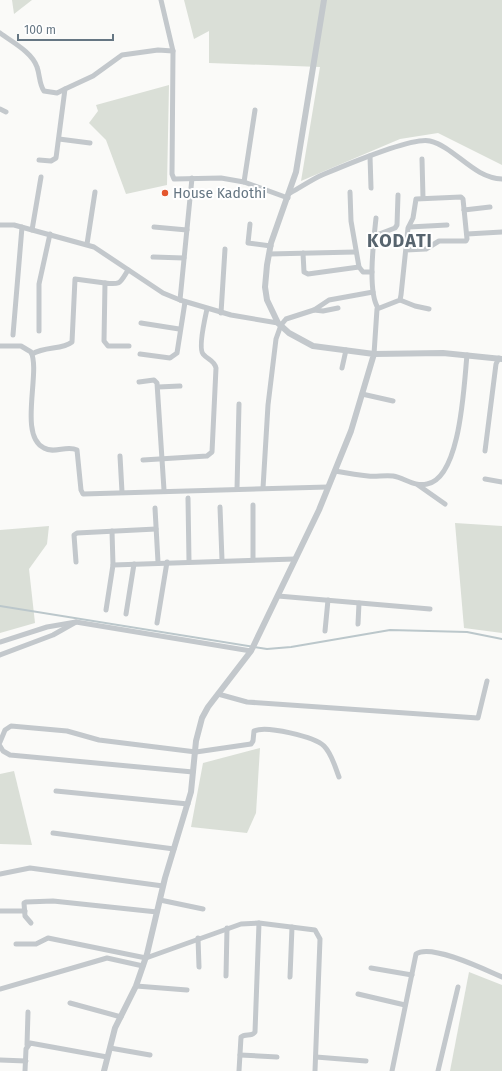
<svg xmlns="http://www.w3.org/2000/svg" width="502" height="1071" font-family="'Fira Sans',sans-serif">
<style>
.green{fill:#dadfd7}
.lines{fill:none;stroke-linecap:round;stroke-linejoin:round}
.stream{stroke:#bbc7cb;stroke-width:2}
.minor{stroke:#c3c8cc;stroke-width:5}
.tertiary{stroke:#c3c8cc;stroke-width:6}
.poi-dot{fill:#e4572e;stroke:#fff;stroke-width:1.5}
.labels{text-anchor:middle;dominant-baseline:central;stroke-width:4;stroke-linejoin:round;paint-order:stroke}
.poi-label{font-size:14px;fill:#657683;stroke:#fff;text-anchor:start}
.district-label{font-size:18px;font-weight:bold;letter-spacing:1px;fill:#57646e;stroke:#fff}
</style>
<rect width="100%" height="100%" fill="#fafaf8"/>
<g class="green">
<path d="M12,0h20l-18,14z"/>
<path d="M184,0h318v165l-64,-32 -38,6 -99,42 19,-114 -111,-4v-32l-15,8z"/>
<path d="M169,85l-2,100 -41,9 -20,-54 -17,-17 9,-12 -2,-6z"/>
<path d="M455,523l47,3v107l-38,-5z"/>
<path d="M49,526l-2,18 -18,25 6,54 -35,10v-103z"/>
<path d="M260,748l-4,65 -9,20 -56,-6 12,-64z"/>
<path d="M14,771l18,74 -32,-1v-70z"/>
<path d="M469,972l33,13v86h-52z"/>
</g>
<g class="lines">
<path class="stream" d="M0,606l267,43 24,-2 99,-17 77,2 35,7"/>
<g class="minor">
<path d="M161,0l12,51 -1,123 2,5 47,-1 23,4 44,16"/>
<path d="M0,33c12,9 32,19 37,34 3,8 2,17 7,24l13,2 8,-4"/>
<path d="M0,109l6,3"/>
<path d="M59,139l31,4"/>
<path d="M370,156l1,32"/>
<path d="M422,159l1,39"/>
<path d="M39,160l12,1 5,-3 9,-69 28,-13 29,-21 36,-5 15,1"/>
<path d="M244,182l11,-72"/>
<path d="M350,192l1,29 8,46 4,5h9"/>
<path d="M290,193c11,-6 21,-13 32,-18 19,-8 91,-39 108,-34 25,6 43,37 72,38"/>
<path d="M464,210l26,-3"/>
<path d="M376,218c-2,20 -9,73 2,90"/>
<path d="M250,224l-2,19 23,3"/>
<path d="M0,225h14l80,22 69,46 17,7 51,15 47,8"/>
<path d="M154,227l33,3"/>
<path d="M409,227l38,-2"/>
<path d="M32,230l9,-53"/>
<path d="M467,234l35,-2"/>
<path d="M374,236l21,-8 2,-3 1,-30"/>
<path d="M87,244l8,-52"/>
<path d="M303,253l1,19 4,2 51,-7"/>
<path d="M269,254l86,-2"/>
<path d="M153,257l31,1"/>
<path d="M128,270c-8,13 -7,15 -23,13l-1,58 4,5h21"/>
<path d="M180,300l12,-122"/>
<path d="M400,300l15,6 14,3"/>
<path d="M314,310l9,1 15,-3"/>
<path d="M221,313l4,-64"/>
<path d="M141,323l38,6"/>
<path d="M39,331v-47l11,-50"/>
<path d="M13,335l9,-108"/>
<path d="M0,346h21l10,6c10,20 -13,84 13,96 10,6 23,-3 33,2l4,40 2,4 245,-7"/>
<path d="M32,354c14,-8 30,-4 40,-12l3,-63 30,4"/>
<path d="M140,354l30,4 7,-5 8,-51"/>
<path d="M374,354l3,-45 23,-9 1,-5 7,-67 5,-10 3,-19 45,-2 2,2 4,40 -1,2h-27l-13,8 -20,1"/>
<path d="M342,368l4,-18"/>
<path d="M139,382l15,-2 3,3 7,107"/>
<path d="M158,387l22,-1"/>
<path d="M362,394l31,7"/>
<path d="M485,451l11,-87 3,-6"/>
<path d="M120,456l2,36"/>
<path d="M143,460l64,-4 5,-4 4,-84c-2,-8 -8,-8 -13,-14 -5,-6 2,-36 4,-45"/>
<path d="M335,471c11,2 22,4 33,5 8,1 16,-1 25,0 12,2 21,11 34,8 34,-6 37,-101 40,-129"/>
<path d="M485,479l17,3"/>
<path d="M418,485l27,19"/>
<path d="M263,488l5,-83 8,-66 5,-14 5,-6 28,-9 15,-10 44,-8"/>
<path d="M237,489l2,-85"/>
<path d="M188,498l1,63"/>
<path d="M253,505v54"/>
<path d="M220,507l2,53"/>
<path d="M155,508l3,54"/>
<path d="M112,531l1,34"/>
<path d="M76,562l-2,-27 3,-2 79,-4"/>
<path d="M278,596l152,13"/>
<path d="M106,610l7,-45 182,-6"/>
<path d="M126,614l8,-50"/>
<path d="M157,623l10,-61"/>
<path d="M358,624l1,-21"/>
<path d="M325,631l3,-31"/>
<path d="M0,642l47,-15 29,-5 175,29"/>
<path d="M0,655l53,-20 23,-13"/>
<path d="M218,694l29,8 231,16 9,-37"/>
<path d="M0,742l5,-12 6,-4 56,5 32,9 97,12 55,-8 2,-3 1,-10c12,-6 61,6 70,15 8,8 11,21 15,31"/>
<path d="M0,746l3,5 7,4 183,17"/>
<path d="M56,791l132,13"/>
<path d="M53,833l121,16"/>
<path d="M0,874l30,-6 133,18"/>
<path d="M160,900l43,9"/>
<path d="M0,911h25"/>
<path d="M31,923l-6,-7 -1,-13 2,-1 27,-1 104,11"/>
<path d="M198,938l1,29"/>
<path d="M16,944h20l12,-6 98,20 95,-34 18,-1 56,7 5,9 -5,132"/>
<path d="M371,968l41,7"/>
<path d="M226,976l1,-48"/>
<path d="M290,977l2,-50"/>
<path d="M136,986l51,4"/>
<path d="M0,989l107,-31 36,8"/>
<path d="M358,994l47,11"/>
<path d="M70,1003l51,14"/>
<path d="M27,1045l1,-33"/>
<path d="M110,1048l40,7"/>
<path d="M240,1055l37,2"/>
<path d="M316,1057l50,4"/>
<path d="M0,1060l26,1"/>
<path d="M25,1071l1,-22 4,-6 77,14"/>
<path d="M239,1071l2,-34c4,-4 11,0 14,-5l4,-109"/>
<path d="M392,1071l24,-117c15,-11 70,16 86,23"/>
<path d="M438,1071l20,-84"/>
</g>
<g class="tertiary">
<path d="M374,354l69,-1 59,6"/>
<path d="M104,1071l11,-43 21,-42 11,-32 18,-76 26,-86 5,-51 6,-23 6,-11 43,-56 68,-141 32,-79 23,-77 -61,-8 -24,-13 -11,-10 -11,-23 -2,-13 2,-22 4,-22 25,-71 28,-172"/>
</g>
</g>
<circle class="poi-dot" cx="165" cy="193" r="4"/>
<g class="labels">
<g class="poi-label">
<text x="173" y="193">House Kadothi</text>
</g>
<g class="district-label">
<text x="400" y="241">KODATI</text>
</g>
</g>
<path d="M18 34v6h95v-6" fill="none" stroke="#657683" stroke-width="2"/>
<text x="24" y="34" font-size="12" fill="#657683" stroke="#ffffff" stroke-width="3" paint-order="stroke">100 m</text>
</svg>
